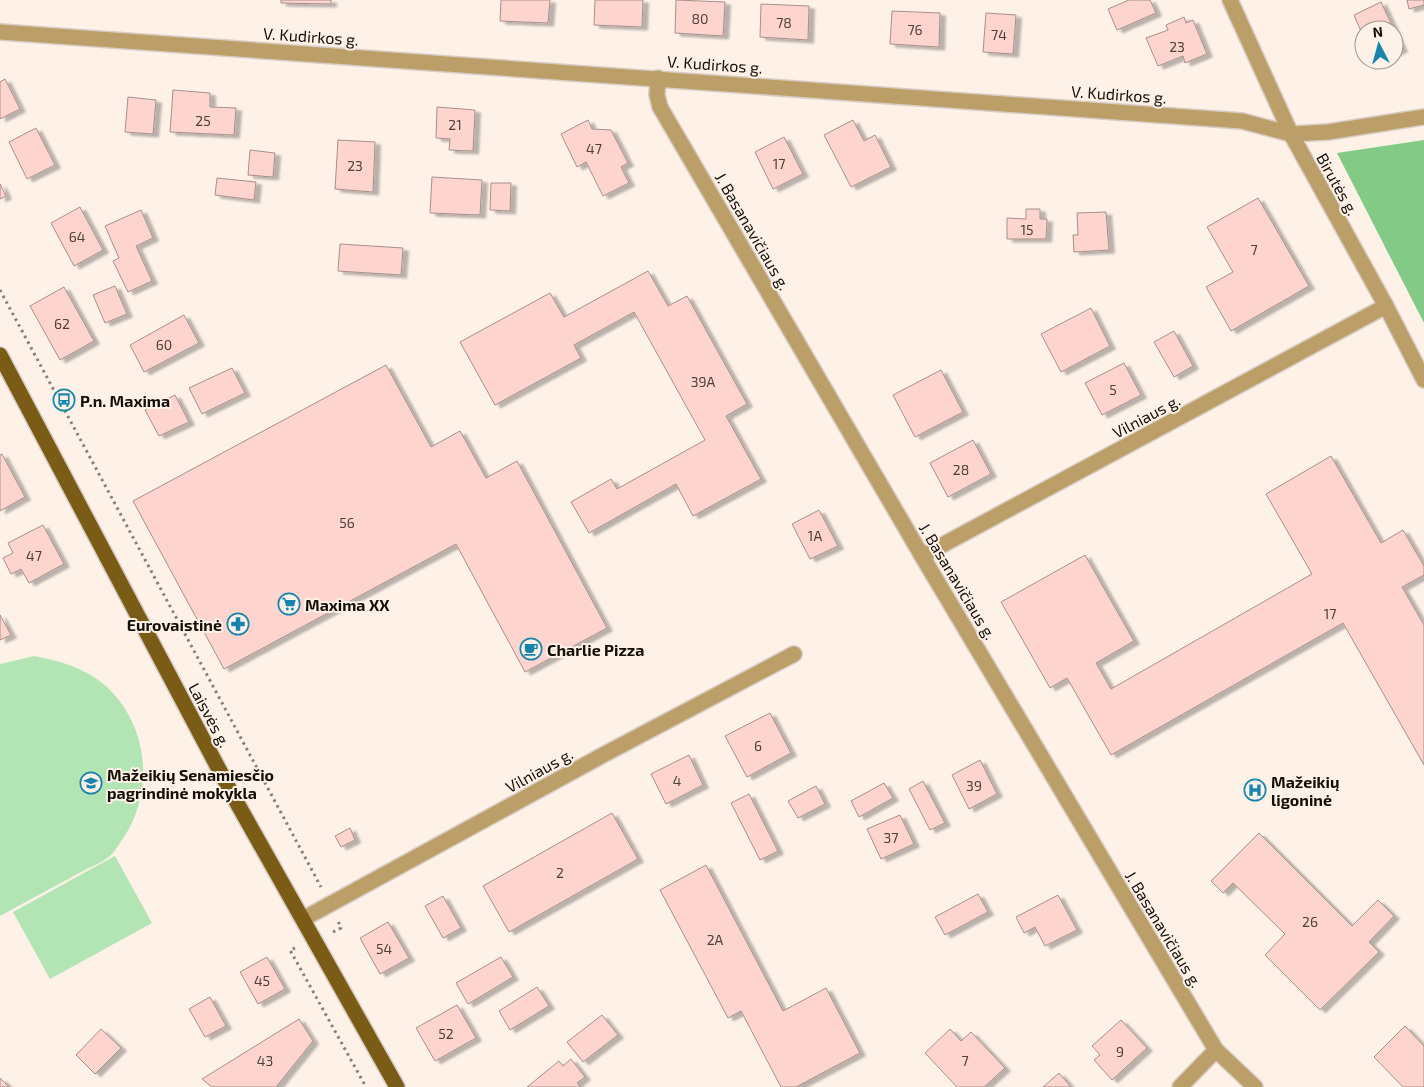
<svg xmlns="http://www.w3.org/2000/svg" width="1424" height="1087" font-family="'Exo 2',sans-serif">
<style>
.green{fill:#b3e5b4}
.forest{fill:#82ca86}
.building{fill:#fed4ce;stroke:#a78f8c;filter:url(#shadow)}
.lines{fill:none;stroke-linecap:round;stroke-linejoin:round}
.street-casing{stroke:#d8cdc4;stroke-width:18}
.primary-casing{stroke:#d8cdc4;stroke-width:18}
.path{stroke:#887f78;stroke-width:3;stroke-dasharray:2.5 4;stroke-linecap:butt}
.street{stroke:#bc9f68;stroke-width:15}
.primary{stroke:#7b5c17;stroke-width:15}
.labels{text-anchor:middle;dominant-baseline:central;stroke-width:4;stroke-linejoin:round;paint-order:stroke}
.number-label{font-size:14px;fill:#4e403a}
.street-label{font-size:16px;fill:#140e09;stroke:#fdf1e8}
.poi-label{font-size:16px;font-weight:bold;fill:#140e09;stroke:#fdf1e8;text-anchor:start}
</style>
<defs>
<filter id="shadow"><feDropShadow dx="5.5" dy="3" stdDeviation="1" flood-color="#0004"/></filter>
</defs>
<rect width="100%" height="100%" fill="#fdf1e8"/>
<g class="green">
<path d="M34,656c26,5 52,12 73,31 42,40 48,105 15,153 -4,5 -7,11 -11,15 -8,8 -21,12 -30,17 -27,15 -54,29 -81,44v-252z"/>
<path d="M115,856l37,67 -102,56 -37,-67z"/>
</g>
<path class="forest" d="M1424,140v183l-87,-170z"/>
<g class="building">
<path d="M281,0h50v4l-50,-1z"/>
<path d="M501,0h49l-2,23 -48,-2z"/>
<path d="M595,0h48l-1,27 -48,-2z"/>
<path d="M676,0l49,2 -2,34 -48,-3z"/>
<path d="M1129,0h21l6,13 -39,17 -9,-21z"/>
<path d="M1407,0h17v5l-15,4z"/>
<path d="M1381,2l13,28h-30v8l-10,-23z"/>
<path d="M761,4l48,2 -1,34 -48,-3z"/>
<path d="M892,11l48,2 -1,34 -49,-3z"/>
<path d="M986,13l30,2 -3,39 -30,-2z"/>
<path d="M1184,17l2,6 7,-3 14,34 -22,9 -2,-7 -25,10 -12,-28 22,-8 -2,-5z"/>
<path d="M1394,31l8,18 -8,4z"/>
<path d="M5,79l15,30 -20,10v-37z"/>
<path d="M173,90l37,3v14l26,1 -2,27 -64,-3z"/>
<path d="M128,97l28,3 -3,34 -28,-2z"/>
<path d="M437,107l38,3 -2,41 -24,-1 1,-11 -14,-1z"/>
<path d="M588,120l4,9 19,1 17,33 -7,4 8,16 -26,13 -17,-34 -9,5 -16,-33z"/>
<path d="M853,120l11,21 11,-6 16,32 -40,20 -27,-52z"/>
<path d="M36,128l19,37 -28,14 -18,-37z"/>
<path d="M784,137l19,37 -30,15 -18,-37z"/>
<path d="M338,140l37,2 -2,50 -38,-3z"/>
<path d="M250,150l25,3 -2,24 -25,-2z"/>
<path d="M432,177l50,3 -2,35 -50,-2z"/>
<path d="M217,178l39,4 -2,18 -39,-5z"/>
<path d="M491,183h20l-1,28 -20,-1z"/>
<path d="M0,184l6,12 -6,3z"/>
<path d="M1258,198l51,88 -78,45 -25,-44 27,-15 -26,-45z"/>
<path d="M80,207l23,43 -29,16 -23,-43z"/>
<path d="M1026,209h14v10h7l-1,20h-39v-21l19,1z"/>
<path d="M141,210l12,28 -17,8 16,35 -24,11 -15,-31 6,-3 -14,-32z"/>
<path d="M1106,212l3,38 -35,2 -1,-17h5l-1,-22z"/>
<path d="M340,244l63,4 -2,27 -63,-4z"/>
<path d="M648,271l20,35 19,-10 60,108 -21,12 35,63 -68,37 -17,-32 -87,49 -18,-31 40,-23 6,10 88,-49 -71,-128 -60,33 7,13 -86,47 -35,-63 90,-49 14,24z"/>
<path d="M115,286l12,28 -22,9 -12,-28z"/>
<path d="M64,287l30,54 -34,19 -30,-54z"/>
<path d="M1091,308l19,38 -49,26 -20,-38z"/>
<path d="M184,315l15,28 -55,29 -14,-27z"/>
<path d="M1174,331l19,35 -19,11 -20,-35z"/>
<path d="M1124,363l17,32 -39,20 -17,-32z"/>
<path d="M386,365l45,82 29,-16 26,47 31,-17 90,167 -82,44 -69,-128 -232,125 -91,-168z"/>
<path d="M232,368l13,25 -43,21 -13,-26z"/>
<path d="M941,370l22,42 -48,25 -22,-42z"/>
<path d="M175,395l14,27 -30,14 -14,-26z"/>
<path d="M973,440l18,34 -43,23 -18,-34z"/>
<path d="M2,454l23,43 -25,14v-56z"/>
<path d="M1331,456l50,87 22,-13 21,36v9l-22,12 22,38v140l-81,-142 -232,132 -44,-77 -17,10 -49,-86 84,-47 49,86 -38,22 15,26 201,-115 -46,-80z"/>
<path d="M819,510l19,36 -28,13 -18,-35z"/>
<path d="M43,525l21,39 -35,19 -8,-14 -10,5 -8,-16 10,-5 -5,-10z"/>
<path d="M0,615l11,20 -11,5z"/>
<path d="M770,713l21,40 -44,24 -22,-41z"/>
<path d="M689,755l14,30 -37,19 -15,-30z"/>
<path d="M980,760l17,34 -28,15 -17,-34z"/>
<path d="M923,781l22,42 -15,7 -21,-41z"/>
<path d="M884,783l9,15 -34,19 -8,-16z"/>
<path d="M816,786l9,18 -27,14 -10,-17z"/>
<path d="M749,794l29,57 -18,9 -29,-57z"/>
<path d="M612,813l26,46 -129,73 -26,-46z"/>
<path d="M900,815l14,29 -33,15 -14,-30z"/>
<path d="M350,828l5,12 -14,7 -6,-11z"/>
<path d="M1259,833l93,93 26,-26 16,16 -25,26 10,10 -59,58 -55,-55 20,-21 -52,-51 -10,10 -12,-12z"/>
<path d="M706,865l77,146 43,-23 34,65 -64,34h-15l-40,-76 -13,7 -68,-128z"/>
<path d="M978,894l10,18 -43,23 -10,-18z"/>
<path d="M1058,895l19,35 -32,16 -10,-19 -11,6 -8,-16z"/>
<path d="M443,896l18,32 -18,10 -18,-32z"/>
<path d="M388,922l21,36 -29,16 -20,-36z"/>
<path d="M267,957l18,32 -27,15 -18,-32z"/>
<path d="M501,957l12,20 -45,27 -12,-21z"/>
<path d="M537,987l12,19 -39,24 -11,-19z"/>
<path d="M210,997l16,29 -21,11 -16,-28z"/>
<path d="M457,1005l19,33 -41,23 -19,-33z"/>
<path d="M602,1015l16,20 -35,27 -16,-20z"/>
<path d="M299,1019l14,22 -37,46h-64l-10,-8z"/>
<path d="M1121,1020l26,28 -35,32 -18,-20 6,-5 -8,-9z"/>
<path d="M1405,1026l19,20v41h-21l-29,-30z"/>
<path d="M101,1029l20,19 -26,26 -19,-19z"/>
<path d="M950,1029l11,12 10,-9 34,36 -21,19h-27l-32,-34z"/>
<path d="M571,1059l14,18 -8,6 4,4h-54l32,-26 4,5z"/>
<path d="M1059,1073l12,14h-28z"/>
<path d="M0,1078l9,9h-9z"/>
</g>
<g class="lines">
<g class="street-casing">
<g id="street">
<path d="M1230,0l61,134 95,172 38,74"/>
<path d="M0,32l1242,89 49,13 37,-2 96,-15"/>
<path d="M658,78l-1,17 3,12 262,449 294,494 39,37"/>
<path d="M922,556l464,-250"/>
<path d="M303,919l300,-164 191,-101"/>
<path d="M1180,1087l36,-37"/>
</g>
</g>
<g class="primary-casing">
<path id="primary" d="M0,355l232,439 165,293"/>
</g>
<g class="path">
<path d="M0,290l321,597"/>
<path d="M333,932l8,-4 -3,-7"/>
<path d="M295,948l-5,2 76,137"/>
</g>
<use href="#street" class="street"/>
<use href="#primary" class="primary"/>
</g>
<defs>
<g id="bus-ring" transform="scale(1.125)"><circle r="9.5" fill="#fdf1e8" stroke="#1685ac" stroke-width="1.5"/><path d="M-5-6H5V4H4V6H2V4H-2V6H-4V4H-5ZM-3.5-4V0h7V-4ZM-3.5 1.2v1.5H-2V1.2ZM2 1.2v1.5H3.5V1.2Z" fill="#1685ac"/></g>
<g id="supermarket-ring" transform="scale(1.125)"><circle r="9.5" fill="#fdf1e8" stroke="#1685ac" stroke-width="1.5"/><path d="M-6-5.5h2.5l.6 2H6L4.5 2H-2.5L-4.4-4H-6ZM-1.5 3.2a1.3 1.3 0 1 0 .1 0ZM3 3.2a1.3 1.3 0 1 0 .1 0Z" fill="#1685ac"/></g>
<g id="pharmacy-ring" transform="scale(1.125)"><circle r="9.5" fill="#fdf1e8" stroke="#1685ac" stroke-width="1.5"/><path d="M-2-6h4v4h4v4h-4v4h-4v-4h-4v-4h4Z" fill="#1685ac"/></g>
<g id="cafe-ring" transform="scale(1.125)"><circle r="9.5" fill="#fdf1e8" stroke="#1685ac" stroke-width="1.5"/><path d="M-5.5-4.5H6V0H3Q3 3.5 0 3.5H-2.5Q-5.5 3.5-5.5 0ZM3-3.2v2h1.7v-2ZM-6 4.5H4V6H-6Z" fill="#1685ac"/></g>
<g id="school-ring" transform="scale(1.125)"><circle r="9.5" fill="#fdf1e8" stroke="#1685ac" stroke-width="1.5"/><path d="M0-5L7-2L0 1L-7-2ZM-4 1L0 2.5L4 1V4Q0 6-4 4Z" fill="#1685ac"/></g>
<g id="hospital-ring" transform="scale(1.125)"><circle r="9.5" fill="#fdf1e8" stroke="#1685ac" stroke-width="1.5"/><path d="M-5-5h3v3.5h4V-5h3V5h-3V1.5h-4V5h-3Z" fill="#1685ac"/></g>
</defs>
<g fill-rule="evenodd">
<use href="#bus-ring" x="64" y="400"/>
<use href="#supermarket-ring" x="289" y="604"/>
<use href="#pharmacy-ring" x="238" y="624"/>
<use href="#cafe-ring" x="531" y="649"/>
<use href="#school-ring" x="91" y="783"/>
<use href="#hospital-ring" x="1255" y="790"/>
</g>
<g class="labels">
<g class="number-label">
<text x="700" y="18">80</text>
<text x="784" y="22">78</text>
<text x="915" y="29">76</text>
<text x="999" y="34">74</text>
<text x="1177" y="46">23</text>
<text x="203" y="120">25</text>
<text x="455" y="124">21</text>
<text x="594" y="148">47</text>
<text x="779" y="163">17</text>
<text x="355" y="165">23</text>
<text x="1027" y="229">15</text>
<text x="77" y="236">64</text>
<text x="1254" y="249">7</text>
<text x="62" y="323">62</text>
<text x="164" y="344">60</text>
<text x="703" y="381">39A</text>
<text x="1113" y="389">5</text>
<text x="961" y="469">28</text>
<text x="347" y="522">56</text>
<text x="815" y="535">1A</text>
<text x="34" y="555">47</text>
<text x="1330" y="613">17</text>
<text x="758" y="745">6</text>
<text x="677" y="780">4</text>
<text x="974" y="785">39</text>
<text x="891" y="837">37</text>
<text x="560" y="872">2</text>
<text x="1310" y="921">26</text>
<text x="715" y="939">2A</text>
<text x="384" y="948">54</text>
<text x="262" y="980">45</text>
<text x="446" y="1033">52</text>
<text x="1120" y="1051">9</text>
<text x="265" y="1060">43</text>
<text x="965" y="1060">7</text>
</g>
<g class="street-label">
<text transform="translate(311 36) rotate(4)">V. Kudirkos g.</text>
<text transform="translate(715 64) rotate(4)">V. Kudirkos g.</text>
<text transform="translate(1119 94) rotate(4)">V. Kudirkos g.</text>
<text transform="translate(1338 184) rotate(61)">Birutės g.</text>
<text transform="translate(753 231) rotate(60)">J. Basanavičiaus g.</text>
<text transform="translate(1146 416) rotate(-28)">Vilniaus g.</text>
<text transform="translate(958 581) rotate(59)">J. Basanavičiaus g.</text>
<text transform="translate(210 715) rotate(62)">Laisvės g.</text>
<text transform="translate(539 770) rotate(-29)">Vilniaus g.</text>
<text transform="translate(1164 929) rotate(59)">J. Basanavičiaus g.</text>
</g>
<g class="poi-label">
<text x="80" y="400">P.n. Maxima</text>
<text x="305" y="604">Maxima XX</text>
<text x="222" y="624" text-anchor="end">Eurovaistinė</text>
<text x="547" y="649">Charlie Pizza</text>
<text x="107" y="774">Mažeikių Senamiesčio<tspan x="107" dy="18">pagrindinė mokykla</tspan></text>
<text x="1271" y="781">Mažeikių<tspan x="1271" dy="18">ligoninė</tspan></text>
</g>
</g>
<g transform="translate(1379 45) rotate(354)"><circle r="24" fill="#fdf1e8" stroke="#a0968f"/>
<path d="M0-4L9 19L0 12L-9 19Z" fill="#1685ac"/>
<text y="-8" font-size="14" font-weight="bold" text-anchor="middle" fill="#140e09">N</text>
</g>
</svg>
